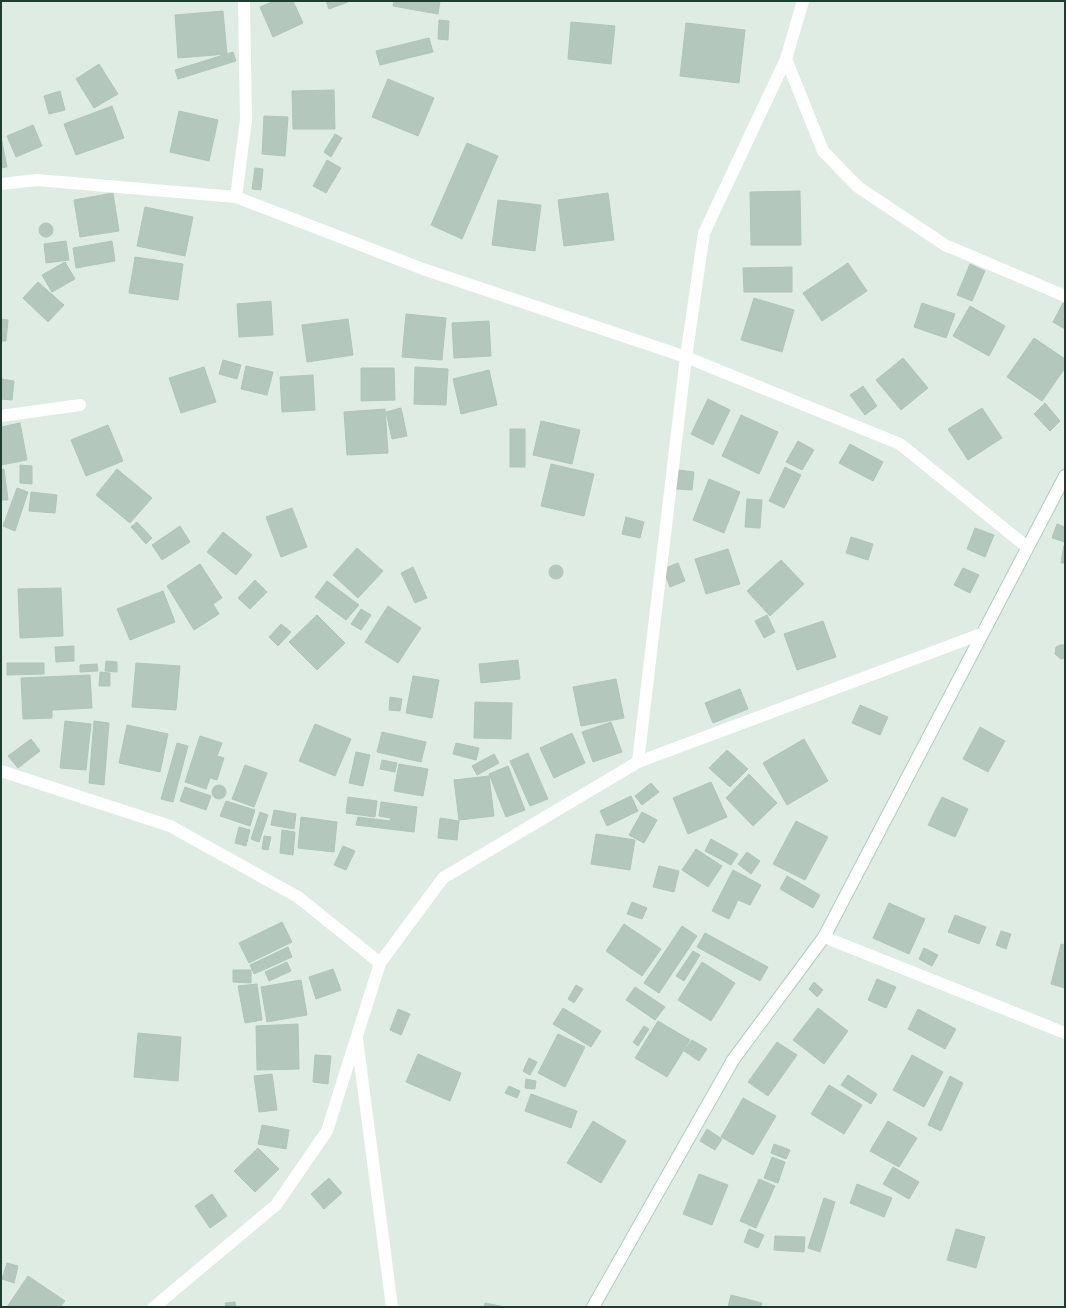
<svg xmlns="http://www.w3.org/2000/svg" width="1066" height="1308" font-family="'Asap Condensed',sans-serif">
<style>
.building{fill:#b3c7bd;stroke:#b0c6ba}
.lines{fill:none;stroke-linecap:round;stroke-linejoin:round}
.secondary-casing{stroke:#b0cdbf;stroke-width:14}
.street{stroke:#fff;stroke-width:12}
.secondary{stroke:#fff;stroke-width:12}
</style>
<rect width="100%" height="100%" fill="#deece4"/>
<g class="building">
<path d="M274,1h19l10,22 -30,14 -13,-30z"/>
<path d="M326,1h22v1l-19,7z"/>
<path d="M394,1h46l-2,13 -45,-8z"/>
<path d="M223,11l4,43 -49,4 -3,-43z"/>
<path d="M439,20l10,1 -1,19 -10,-1z"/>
<path d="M571,22l44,4 -4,38 -43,-5z"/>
<path d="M686,23l59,7 -6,53 -59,-7z"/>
<path d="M429,38l4,14 -53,13 -4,-14z"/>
<path d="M233,52l3,9 -58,18 -3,-9z"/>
<path d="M99,64l19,30 -24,14 -18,-29z"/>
<path d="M388,79l46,19 -16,38 -46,-19z"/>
<path d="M334,90l1,39h-42l-1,-38z"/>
<path d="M60,91l5,19 -16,4 -5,-18z"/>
<path d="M112,106l12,32 -48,17 -12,-31z"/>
<path d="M179,111l39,9 -9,41 -39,-9z"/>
<path d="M264,116l24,1 -3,39 -23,-2z"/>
<path d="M33,125l9,21 -26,11 -9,-21z"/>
<path d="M335,134l7,4 -11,19 -7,-5z"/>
<path d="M1,137l6,30 -6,1z"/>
<path d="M467,143l31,13 -36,83 -31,-14z"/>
<path d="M327,160l14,8 -15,25 -13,-7z"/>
<path d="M255,168l8,1 -2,21 -9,-1z"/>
<path d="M800,191l1,54h-50l-1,-53z"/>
<path d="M113,193l6,38 -39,6 -6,-37z"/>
<path d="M608,193l6,47 -50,6 -6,-46z"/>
<path d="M498,200l43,5 -6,46 -43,-6z"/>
<path d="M145,207l48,10 -8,39 -48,-10z"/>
<circle cx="46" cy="230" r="7"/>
<path d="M66,241l3,19 -23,3 -2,-19z"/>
<path d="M112,241l3,20 -39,7 -3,-20z"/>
<path d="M135,257l48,7 -5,36 -49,-7z"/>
<path d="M65,262l10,17 -23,13 -10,-17z"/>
<path d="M848,263l19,28 -45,30 -19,-28z"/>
<path d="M970,264l15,7 -13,30 -15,-6z"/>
<path d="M792,267v25h-48l-1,-24z"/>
<path d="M38,282l26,23 -16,17 -25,-24z"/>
<path d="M754,298l40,12 -12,42 -41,-12z"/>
<path d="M271,301l2,34 -34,2 -2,-33z"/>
<path d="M922,303l33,11 -9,24 -32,-11z"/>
<path d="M1063,303l2,1v25l-12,-7z"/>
<path d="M970,306l35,20 -16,30 -36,-20z"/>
<path d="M406,314l40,4 -4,42 -40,-3z"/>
<path d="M1,319l7,1 -2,21h-5z"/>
<path d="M348,319l5,36 -46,7 -5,-37z"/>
<path d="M489,321l2,35 -37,2 -2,-35z"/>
<path d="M1034,338l31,21v9l-23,33 -35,-24z"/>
<path d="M903,358l25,30 -27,22 -25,-30z"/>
<path d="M223,360l18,5 -4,14 -18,-5z"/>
<path d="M246,366l27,6 -6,23 -26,-6z"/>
<path d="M204,367l12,35 -35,11 -12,-35z"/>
<path d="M415,367l33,2 -2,36 -32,-1z"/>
<path d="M361,368h33l1,32 -34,1z"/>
<path d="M489,370l8,35 -36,9 -8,-35z"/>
<path d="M313,375l2,35 -33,2 -2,-35z"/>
<path d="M1,379l13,2 -2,19 -11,-1z"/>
<path d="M863,386l14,20 -12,9 -15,-20z"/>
<path d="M708,399l22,11 -17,35 -22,-11z"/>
<path d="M1045,403l15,18 -10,10 -16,-17z"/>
<path d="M401,408l6,28 -15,3 -6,-27z"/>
<path d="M982,408l20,30 -34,22 -20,-31z"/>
<path d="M385,409l3,44 -41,2 -3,-43z"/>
<path d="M741,415l37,17 -19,42 -37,-18z"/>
<path d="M541,421l39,9 -8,34 -39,-9z"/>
<path d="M20,423l7,37 -26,5v-38z"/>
<path d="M108,425l15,36 -37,15 -15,-36z"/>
<rect x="510" y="429" width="15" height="38"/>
<path d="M798,441l16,9 -12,20 -16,-8z"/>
<path d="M850,444l33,18 -10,19 -34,-18z"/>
<path d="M551,464l43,10 -10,42 -43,-10z"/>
<path d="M20,465l12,1v18l-12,-1z"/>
<path d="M785,467l16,8 -17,33 -15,-7z"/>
<path d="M4,469l4,31h-7v-30z"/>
<path d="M117,469l35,29 -22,25 -34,-28z"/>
<path d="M678,470l16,2 -2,18 -16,-1z"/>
<path d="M709,479l31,13 -16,41 -31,-13z"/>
<path d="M17,488l11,4 -13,39 -12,-5z"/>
<path d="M31,492l26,3 -2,18 -26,-2z"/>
<path d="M747,499l15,1 -2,28 -15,-1z"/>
<path d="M292,508l15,39 -26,10 -15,-40z"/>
<path d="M626,517l18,5 -4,16 -18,-4z"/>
<path d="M137,522l15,16 -6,6 -15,-17z"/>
<path d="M1057,524l8,3v15l-13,-4z"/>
<path d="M180,526l10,16 -28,18 -10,-15z"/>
<path d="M975,528l19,7 -9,22 -18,-8z"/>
<path d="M223,532l29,23 -16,20 -29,-23z"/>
<path d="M851,537l22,7 -5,16 -22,-7z"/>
<path d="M1064,545h1v18h-4z"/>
<path d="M357,548l26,23 -25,27 -25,-23z"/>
<path d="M728,549l12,35 -34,10 -11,-35z"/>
<path d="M781,560l23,24 -34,32 -23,-25z"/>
<path d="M678,563l7,18 -15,6 -7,-18z"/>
<path d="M200,564l22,34 -9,6 6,10 -25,16 -27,-44z"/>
<circle cx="556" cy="572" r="7"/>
<path d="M413,567l14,31 -12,5 -14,-30z"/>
<path d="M963,568l16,7 -9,18 -16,-8z"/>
<path d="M255,580l12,12 -17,17 -12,-11z"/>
<path d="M327,581l32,24 -13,15 -31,-23z"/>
<path d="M61,588l2,48 -43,2 -2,-49z"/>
<path d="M163,591l12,31 -45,18 -13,-31z"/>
<path d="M388,606l33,22 -23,35 -33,-21z"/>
<path d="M361,609l10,6 -10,15 -10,-6z"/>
<path d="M317,615l28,28 -28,27 -28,-28z"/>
<path d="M767,615l8,17 -11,6 -9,-17z"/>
<path d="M823,621l13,36 -39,13 -13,-36z"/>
<path d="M281,624l10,8 -13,14 -9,-9z"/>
<path d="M1060,645h5v13l-4,1 -6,-5 1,-7z"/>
<path d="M74,646v15l-18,1 -1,-15z"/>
<path d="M518,660l2,19 -39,4 -2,-19z"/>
<path d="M106,661l11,1v10l-12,-1z"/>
<path d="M7,663h37v11l-37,1z"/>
<path d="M136,663l44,3 -4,44 -44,-3z"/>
<path d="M97,664l1,7 -18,1v-7z"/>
<path d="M100,672l10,1v13h-11z"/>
<path d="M90,675l2,33 -40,2v8l-29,1 -2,-41z"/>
<path d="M413,676l26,4 -7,38 -26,-5z"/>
<path d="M616,679l8,39 -43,8 -8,-39z"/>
<path d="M740,689l8,20 -35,14 -8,-20z"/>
<path d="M390,697l12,2 -2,12 -11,-1z"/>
<path d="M475,702l37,1 -1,36 -37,-1z"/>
<path d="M860,705l28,12 -8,18 -28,-12z"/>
<path d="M65,721l26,3 -5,46 -26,-2z"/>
<path d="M94,721l15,2 -5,62 -15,-2z"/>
<path d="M611,722l11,30 -29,10 -11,-30z"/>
<path d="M315,724l36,15 -16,37 -36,-15z"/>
<path d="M127,725l41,9 -8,38 -41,-9z"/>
<path d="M980,727l25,14 -17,31 -25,-13z"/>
<path d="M382,732l44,10 -5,20 -44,-10z"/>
<path d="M572,733l13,30 -31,15 -14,-30z"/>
<path d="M200,736l22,7 -5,13 7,2 -7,22 -7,-2 -4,11 -21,-7z"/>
<path d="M31,739l9,12 -22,17 -10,-12z"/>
<path d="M804,739l24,42 -41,24 -24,-42z"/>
<path d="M177,743l11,3 -15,56 -12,-3z"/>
<path d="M456,743l23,5 -3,12 -23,-6z"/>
<path d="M727,750l21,19 -18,18 -21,-19z"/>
<path d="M356,752l14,3 -7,31 -14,-3z"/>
<path d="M528,753l20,46 -18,7 -20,-45z"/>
<path d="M494,754l5,9 -22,12 -5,-9z"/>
<path d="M382,760l15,3 -2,9 -15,-3z"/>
<path d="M399,764l29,5 -5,27 -29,-5z"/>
<path d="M245,765l22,8 -13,34 -22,-8z"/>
<path d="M508,766l17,44 -19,7 -17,-43z"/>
<path d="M749,774l28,29 -24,23 -27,-28z"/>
<path d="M489,776l5,40 -35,4 -5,-40z"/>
<path d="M711,782l16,35 -39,17 -15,-36z"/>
<path d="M651,783l8,9 -17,13 -7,-9z"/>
<circle cx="219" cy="792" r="7"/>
<path d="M185,787l26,9 -5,14 -26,-9z"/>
<path d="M631,796l7,15 -31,15 -7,-15z"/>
<path d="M348,797l29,4 -2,16 -29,-4z"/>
<path d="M942,797l26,12 -13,28 -27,-12z"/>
<path d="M226,801l29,9 -5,16 -30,-10z"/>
<path d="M381,802l36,5 -3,25 -58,-7 2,-8 32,4 1,-3 -12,-2z"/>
<path d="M274,810l22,4 -2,15 -23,-4z"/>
<path d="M260,812l8,3 -9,27 -8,-3z"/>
<path d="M642,812l15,8 -13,23 -15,-8z"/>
<path d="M301,817l36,5 -3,30 -36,-4z"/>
<path d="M440,818l19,3 -2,19 -19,-2z"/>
<path d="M796,821l32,16 -23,43 -32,-16z"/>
<path d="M239,827l11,3 -4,16 -11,-3z"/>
<path d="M282,830l13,2 -2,23 -13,-2z"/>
<path d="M596,834l39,6 -5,30 -39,-6z"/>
<path d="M264,836l7,1 -3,13 -6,-1z"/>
<path d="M711,839l27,15 -7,11 -26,-14z"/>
<path d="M343,846l12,5 -9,19 -12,-5z"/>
<path d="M696,849l26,17 -14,21 -26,-17z"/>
<path d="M747,852l13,9 -9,13 -13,-10z"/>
<path d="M659,866l20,5 -5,21 -21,-5z"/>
<path d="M733,870l28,15 -11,20 -12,-5 -9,19 -17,-8z"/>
<path d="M787,876l33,19 -7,13 -33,-19z"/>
<path d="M632,902l15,6 -5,11 -15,-5z"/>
<path d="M889,903l36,16 -16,35 -36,-16z"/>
<path d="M955,915l31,12 -7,17 -31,-12z"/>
<path d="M282,922l10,20 -43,21 -10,-20z"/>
<path d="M624,924l37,25 -19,27 -36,-25z"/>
<path d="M682,926l15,10 -38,57 -15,-10z"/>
<path d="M1001,931l10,3 -5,15 -10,-4z"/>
<path d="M705,933l63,34 -8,14 -63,-34z"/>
<path d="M1061,944l4,1v43l-14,-4z"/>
<path d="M288,947l4,10 -38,17 -4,-9z"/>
<path d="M924,948l14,7 -6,11 -13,-7z"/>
<path d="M693,951l7,4 -16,26 -8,-5z"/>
<path d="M287,962l4,9 -22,10 -4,-9z"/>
<path d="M702,962l33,21 -24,38 -33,-21z"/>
<path d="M333,969l8,21 -25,9 -7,-22z"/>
<path d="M233,970h18v13l-18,-1z"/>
<path d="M877,979l19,8 -10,21 -18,-8z"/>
<path d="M301,980l6,35 -40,7 -6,-35z"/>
<path d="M814,982l9,8 -6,7 -8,-8z"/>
<path d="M257,984l5,36 -17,3 -7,-37z"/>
<path d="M576,985l7,4 -9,14 -6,-4z"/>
<path d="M635,987l30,20 -10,13 -29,-20z"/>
<path d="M563,1008l38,23 -10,16 -38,-23z"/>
<path d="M818,1008l30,23 -24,33 -31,-24z"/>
<path d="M398,1009l12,5 -9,21 -11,-5z"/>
<path d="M918,1009l38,20 -11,20 -37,-20z"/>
<path d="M658,1021l32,19 -23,37 -32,-19z"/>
<path d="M298,1024l1,45 -42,1 -1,-44z"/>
<path d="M644,1026l5,3 -11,17 -5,-4z"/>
<path d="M138,1033l43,4 -3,44 -44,-4z"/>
<path d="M558,1034l27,13 -20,40 -27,-14z"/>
<path d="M692,1040l15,9 -8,12 -15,-10z"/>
<path d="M777,1042l20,13 -29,41 -20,-14z"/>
<path d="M418,1054l43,19 -11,28 -44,-19z"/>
<path d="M315,1055l16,1 -3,28 -15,-2z"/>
<path d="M912,1055l31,17 -19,35 -31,-17z"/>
<path d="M529,1058l8,4 -7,13 -7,-4z"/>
<path d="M272,1074l5,36 -18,2 -5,-36z"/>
<path d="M848,1075l29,19 -6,10 -30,-19z"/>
<path d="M950,1076l13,7 -22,48 -13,-6z"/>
<path d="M526,1079l10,2 -1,8 -10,-1z"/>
<path d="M829,1085l33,20 -18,29 -33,-20z"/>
<path d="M509,1086l11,5 -3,7 -12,-5z"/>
<path d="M531,1094l46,17 -6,17 -46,-17z"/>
<path d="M743,1098l33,18 -23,39 -32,-18z"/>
<path d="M593,1121l33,20 -25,42 -34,-20z"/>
<path d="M888,1121l29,17 -18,29 -29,-16z"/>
<path d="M262,1125l27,5 -3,19 -28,-5z"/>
<path d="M707,1129l15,10 -7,11 -15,-9z"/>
<path d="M774,1144l16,6 -4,9 -15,-6z"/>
<path d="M258,1148l21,21 -24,23 -21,-21z"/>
<path d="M772,1157l13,5 -7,21 -14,-5z"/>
<path d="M893,1167l26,15 -10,17 -26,-15z"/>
<path d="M699,1174l29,11 -16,40 -29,-11z"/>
<path d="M329,1178l13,15 -18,16 -13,-15z"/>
<path d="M759,1179l16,7 -19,42 -16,-7z"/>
<path d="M857,1184l35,14 -8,19 -34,-14z"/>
<path d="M212,1194l15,22 -17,12 -15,-22z"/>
<path d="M824,1198l11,4 -15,50 -12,-4z"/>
<path d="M749,1229l15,6 -6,13 -14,-6z"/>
<path d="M956,1229l29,8 -9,31 -29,-8z"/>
<path d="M775,1236l30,1 -1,15 -30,-2z"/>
<path d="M7,1263l11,3 -4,17 -12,-4z"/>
<path d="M28,1276l37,25 -5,6h-53z"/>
<path d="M731,1295l31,8 -1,4h-33z"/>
<path d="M235,1302l1,5h-10l-1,-4z"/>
<path d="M485,1303l20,4h-21z"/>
</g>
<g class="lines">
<g class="secondary-casing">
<path id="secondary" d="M593,1307l140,-247 91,-123 241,-461"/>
</g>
<g class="street">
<path d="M786,59l37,92 35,36 87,58 120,51"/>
<path d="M1,184l36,-4 199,17 187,72 263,88 214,87 127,103"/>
<path d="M236,197l10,-77 -2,-119"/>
<path d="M1,416l79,-11"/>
<path d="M638,762l48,-405 18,-124 82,-174 17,-58"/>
<path d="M1,771l169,55 128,71 82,66"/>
<path d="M824,937l241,96"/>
<path d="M357,1039l35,268"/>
<path d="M154,1307l122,-102 51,-74 53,-168 63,-85 195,-116 343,-128"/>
</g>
<use href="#secondary" class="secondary"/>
</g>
<rect width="1066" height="1308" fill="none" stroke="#1d3d31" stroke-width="4"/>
</svg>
